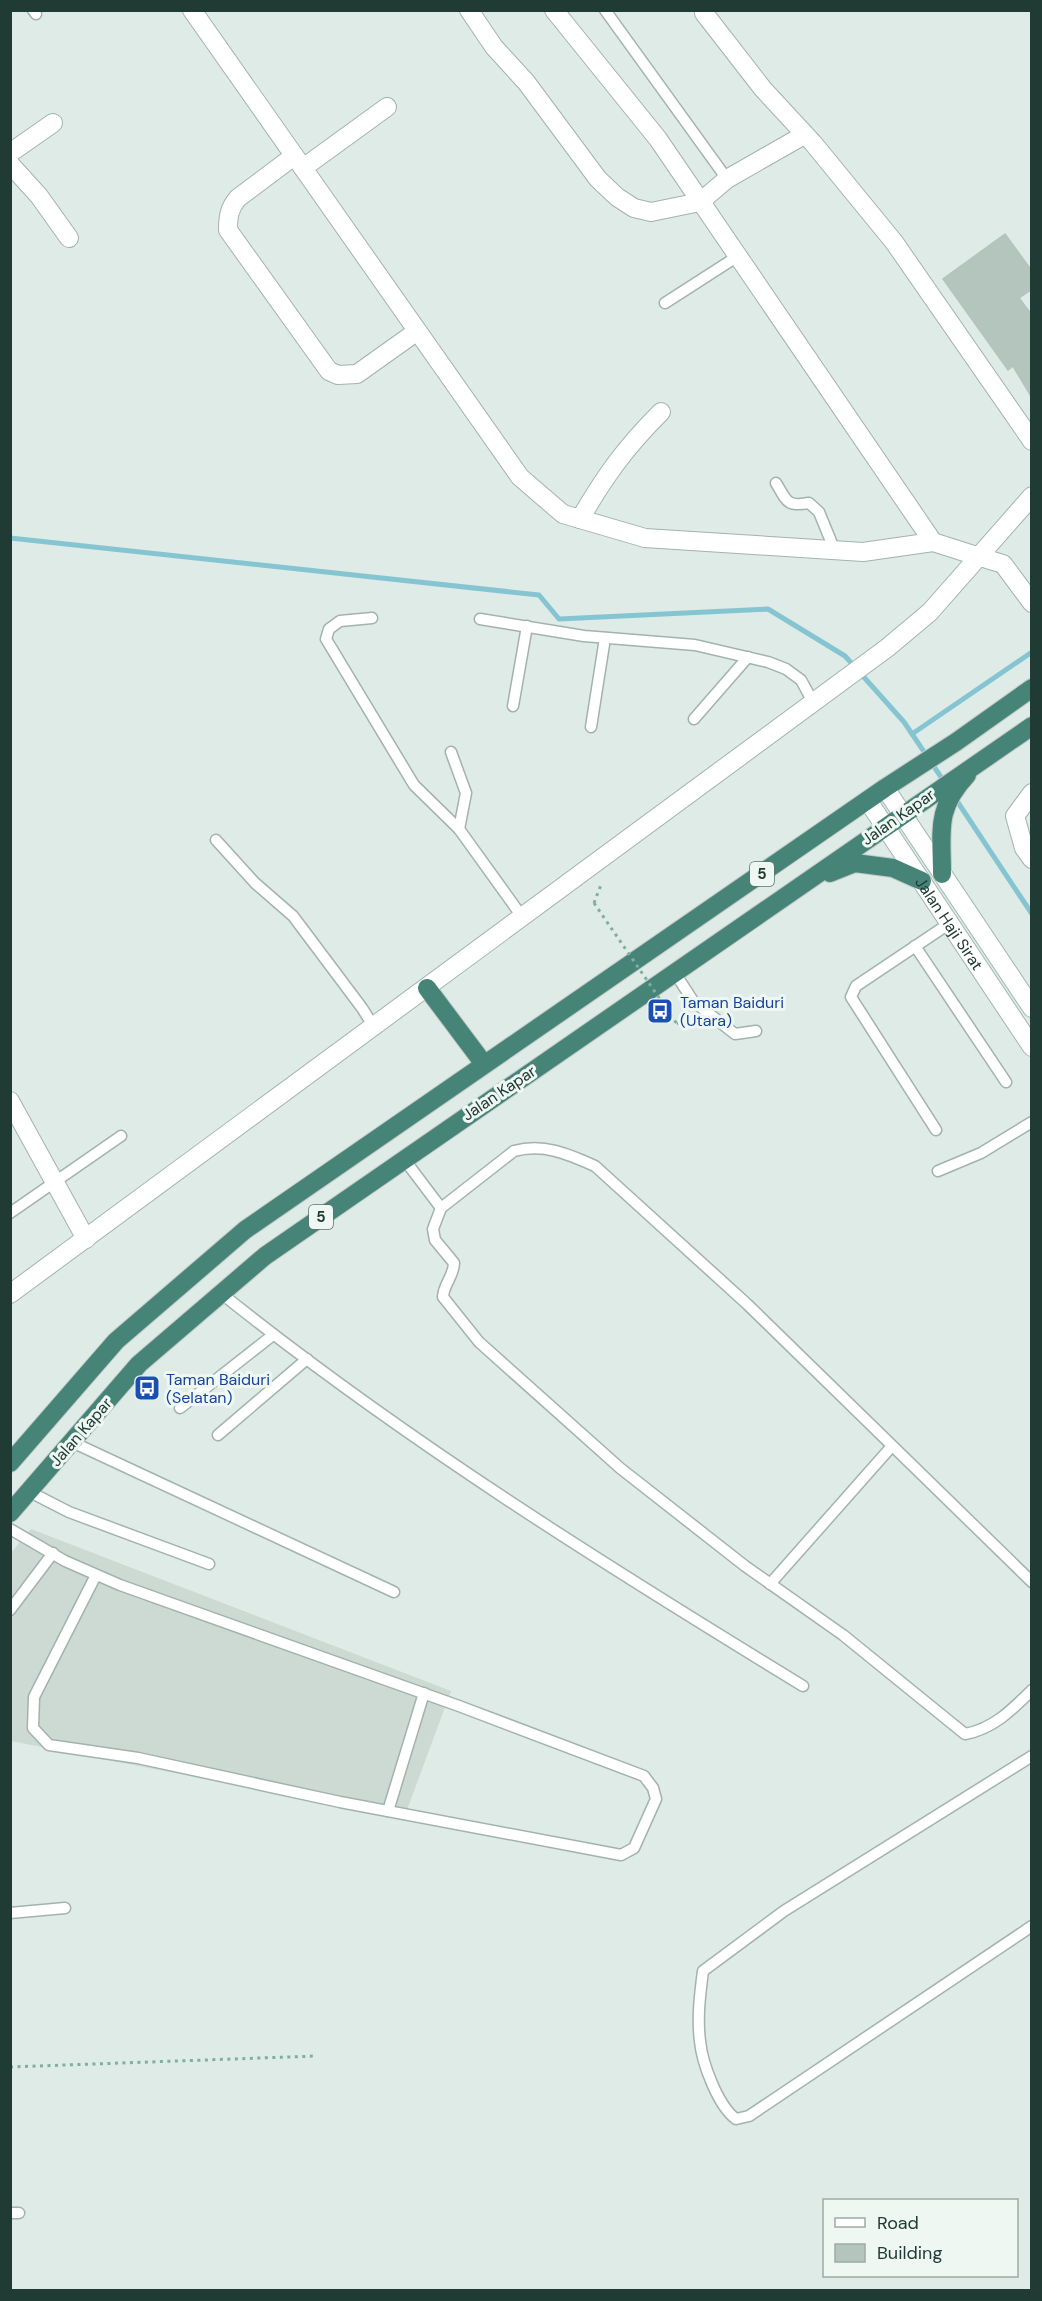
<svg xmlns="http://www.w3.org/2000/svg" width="1042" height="2301" font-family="'DM Sans',sans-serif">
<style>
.built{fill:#cddad4}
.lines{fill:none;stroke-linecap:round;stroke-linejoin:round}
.stream{stroke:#85c5d2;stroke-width:5}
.building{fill:#b4c5be;stroke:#b1c4bd;stroke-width:1.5}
.service-casing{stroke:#a2b3ad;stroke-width:13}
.minor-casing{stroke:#a2b3ad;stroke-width:20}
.tertiary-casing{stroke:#a2b3ad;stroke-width:20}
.secondary-casing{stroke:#9eb7ae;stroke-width:20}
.trunk-casing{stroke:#c1c8c6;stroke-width:20}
.path{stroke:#7eafa1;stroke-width:3;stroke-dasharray:3 4.5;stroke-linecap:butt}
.service{stroke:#fff;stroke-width:10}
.minor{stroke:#fff;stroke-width:18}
.tertiary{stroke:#fff;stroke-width:18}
.secondary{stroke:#fff;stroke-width:18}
.trunk{stroke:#468477;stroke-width:18}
.path-bridge{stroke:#7eafa1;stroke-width:3;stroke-dasharray:3 4.5;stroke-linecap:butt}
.labels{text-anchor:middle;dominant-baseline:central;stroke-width:6;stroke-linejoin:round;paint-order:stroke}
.shield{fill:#eff7f3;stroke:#5e736d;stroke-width:1.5}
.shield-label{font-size:15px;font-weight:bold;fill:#203b34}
.street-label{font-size:16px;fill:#203b34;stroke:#eff7f3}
.transit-label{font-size:16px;fill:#164399;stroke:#eff7f3;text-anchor:start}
</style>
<rect width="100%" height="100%" fill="#dfebe6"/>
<path class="built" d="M31,1529l420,162 -47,127 -393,-77 -1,-187z"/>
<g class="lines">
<g class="stream">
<path d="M10,538l529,57 20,24 209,-10 77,47 59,66 41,61"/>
<path d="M912,734l120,-82"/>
<path d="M955,798l77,116"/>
</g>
</g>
<path class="building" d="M1005,234l27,37v18l-13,9 13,17v83l-19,-32 -5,4 -65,-91z"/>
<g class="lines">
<g class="service-casing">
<g id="service">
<path d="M33,10l3,4"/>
<path d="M605,10l122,169"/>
<path d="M665,303l73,-47"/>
<path d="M776,483c11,18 10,24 33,20l10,9 16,39"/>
<path d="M372,618l-32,3 -11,8 -3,10 88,146 45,44 64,89"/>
<path d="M480,619l104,17 111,9 73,17 18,7 15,11 13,24"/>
<path d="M513,706l14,-80"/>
<path d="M694,719l54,-62"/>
<path d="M591,727l14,-89"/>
<path d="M451,752l15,41 -7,36"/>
<path d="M216,840l39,43 38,33 69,92 12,19"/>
<path d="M915,946l91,136"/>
<path d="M675,973l18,28 42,33 21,-3"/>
<path d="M936,1130l-85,-133 5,-11 94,-63"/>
<path d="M404,1159l37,49"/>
<path d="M938,1171l43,-18 51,-31"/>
<path d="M10,1213l111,-77"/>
<path d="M222,1294c181,145 383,271 581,392"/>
<path d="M180,1408l93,-73"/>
<path d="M218,1435l89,-76"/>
<path d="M72,1442l322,150"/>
<path d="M28,1491l41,21 140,52"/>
<path d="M10,1529l55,32 55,24 339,121 185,70 9,12 3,11 -22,49 -13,7 -281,-53 -202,-44 -89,-13 -16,-17 1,-31 62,-122"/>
<path d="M1032,1582l-285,-278 -152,-138c-27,-12 -51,-23 -81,-15l-73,57 -8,21 2,11 19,23c0,13 -11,22 -11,34l36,45 141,126 125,98 98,69 122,99c28,-5 47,-24 67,-44"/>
<path d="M770,1584l122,-138"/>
<path d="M10,1610l43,-57"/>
<path d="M1032,1756l-248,155 -81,60c-3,23 -6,47 -3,70 2,22 18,65 36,78l13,-3 283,-190"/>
<path d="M388,1811l36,-118"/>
<path d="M10,1913l55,-5"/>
<path d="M10,2213h9"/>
</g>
</g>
<g class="minor-casing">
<g id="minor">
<path d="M192,10l328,467 43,37 82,24 218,14 70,-10 47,15"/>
<path d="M469,10l25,37 32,35 72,97 19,18 17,11 17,4 49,-10 27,-23 77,-44"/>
<path d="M554,10l104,129 275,403"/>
<path d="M704,13l59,76 50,54 81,99 138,199"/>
<path d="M10,153l43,-30"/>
<path d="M294,156l-56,42c-9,10 -10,19 -10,32l101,141 9,4 19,-1 59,-42"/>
<path d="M10,164l29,32 30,42"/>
<path d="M303,168l84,-61"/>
<path d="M580,519c25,-43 45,-71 81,-107"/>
<path d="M1032,793l-17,23 9,32 8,11"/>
<path d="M10,1101l76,138"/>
</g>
</g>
<g class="tertiary-casing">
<g id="tertiary">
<path d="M980,557l23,7 29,39"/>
<path d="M10,1294l877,-646 43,-36 102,-116"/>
</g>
</g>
<g class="secondary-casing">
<g id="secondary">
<path d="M885,788l147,220"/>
<path id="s1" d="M868,801l164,246"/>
</g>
</g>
<g class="trunk-casing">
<g id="trunk">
<path d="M830,873l25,-10 38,5 29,13"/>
<path d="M942,874c0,-43 -7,-65 25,-99"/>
<path d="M427,988l57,76"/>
<path d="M10,1463l106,-122 129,-111 640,-442 71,-46 76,-54"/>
<path d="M10,1513l129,-149 126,-108 767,-530"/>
</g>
</g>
<g class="path">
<path d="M594,903l8,-21"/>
<path d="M677,1024l14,-8"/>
<path d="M10,2067l306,-11"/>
</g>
<use href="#service" class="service"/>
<use href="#minor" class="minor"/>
<use href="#tertiary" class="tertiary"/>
<use href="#secondary" class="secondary"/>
<use href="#trunk" class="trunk"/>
<path class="path-bridge" d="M594,903l83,121"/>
</g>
<defs>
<g id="bus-square" transform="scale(1.35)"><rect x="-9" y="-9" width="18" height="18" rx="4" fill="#1a4fb4" stroke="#eff7f3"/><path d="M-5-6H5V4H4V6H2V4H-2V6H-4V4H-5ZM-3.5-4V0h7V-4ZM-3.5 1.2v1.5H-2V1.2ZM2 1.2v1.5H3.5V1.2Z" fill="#fff"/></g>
</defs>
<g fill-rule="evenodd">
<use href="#bus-square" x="660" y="1011"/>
<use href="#bus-square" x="147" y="1388"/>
</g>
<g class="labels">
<g class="shield">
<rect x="750" y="862" width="24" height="24" rx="4.5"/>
<rect x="309" y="1205" width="24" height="24" rx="4.5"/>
</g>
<g class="shield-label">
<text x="762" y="874">5</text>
<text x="321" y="1217">5</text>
</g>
<g class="street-label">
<text transform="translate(898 817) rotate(-35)">Jalan Kapar</text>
<text stroke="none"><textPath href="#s1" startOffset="147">Jalan Haji Sirat</textPath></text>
<text transform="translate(499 1093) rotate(-34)">Jalan Kapar</text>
<text transform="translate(81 1432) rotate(-49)">Jalan Kapar</text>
</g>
<g class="transit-label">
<text x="680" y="1002">Taman Baiduri<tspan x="680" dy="18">(Utara)</tspan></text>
<text x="166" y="1379">Taman Baiduri<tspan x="166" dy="18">(Selatan)</tspan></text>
</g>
</g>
<rect width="1042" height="2301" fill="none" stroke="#203b34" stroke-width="24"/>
<rect x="823" y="2199" width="195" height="78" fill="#eff7f3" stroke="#9caca7" stroke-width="1.5"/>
<rect x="835" y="2218" width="30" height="9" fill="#ffffff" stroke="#9caca7" stroke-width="1.5"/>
<text x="877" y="2229" font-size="18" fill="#203b34">Road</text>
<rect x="835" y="2244" width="30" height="18" fill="#b4c5be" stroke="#9caca7" stroke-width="1.5"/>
<text x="877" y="2259" font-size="18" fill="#203b34">Building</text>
</svg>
